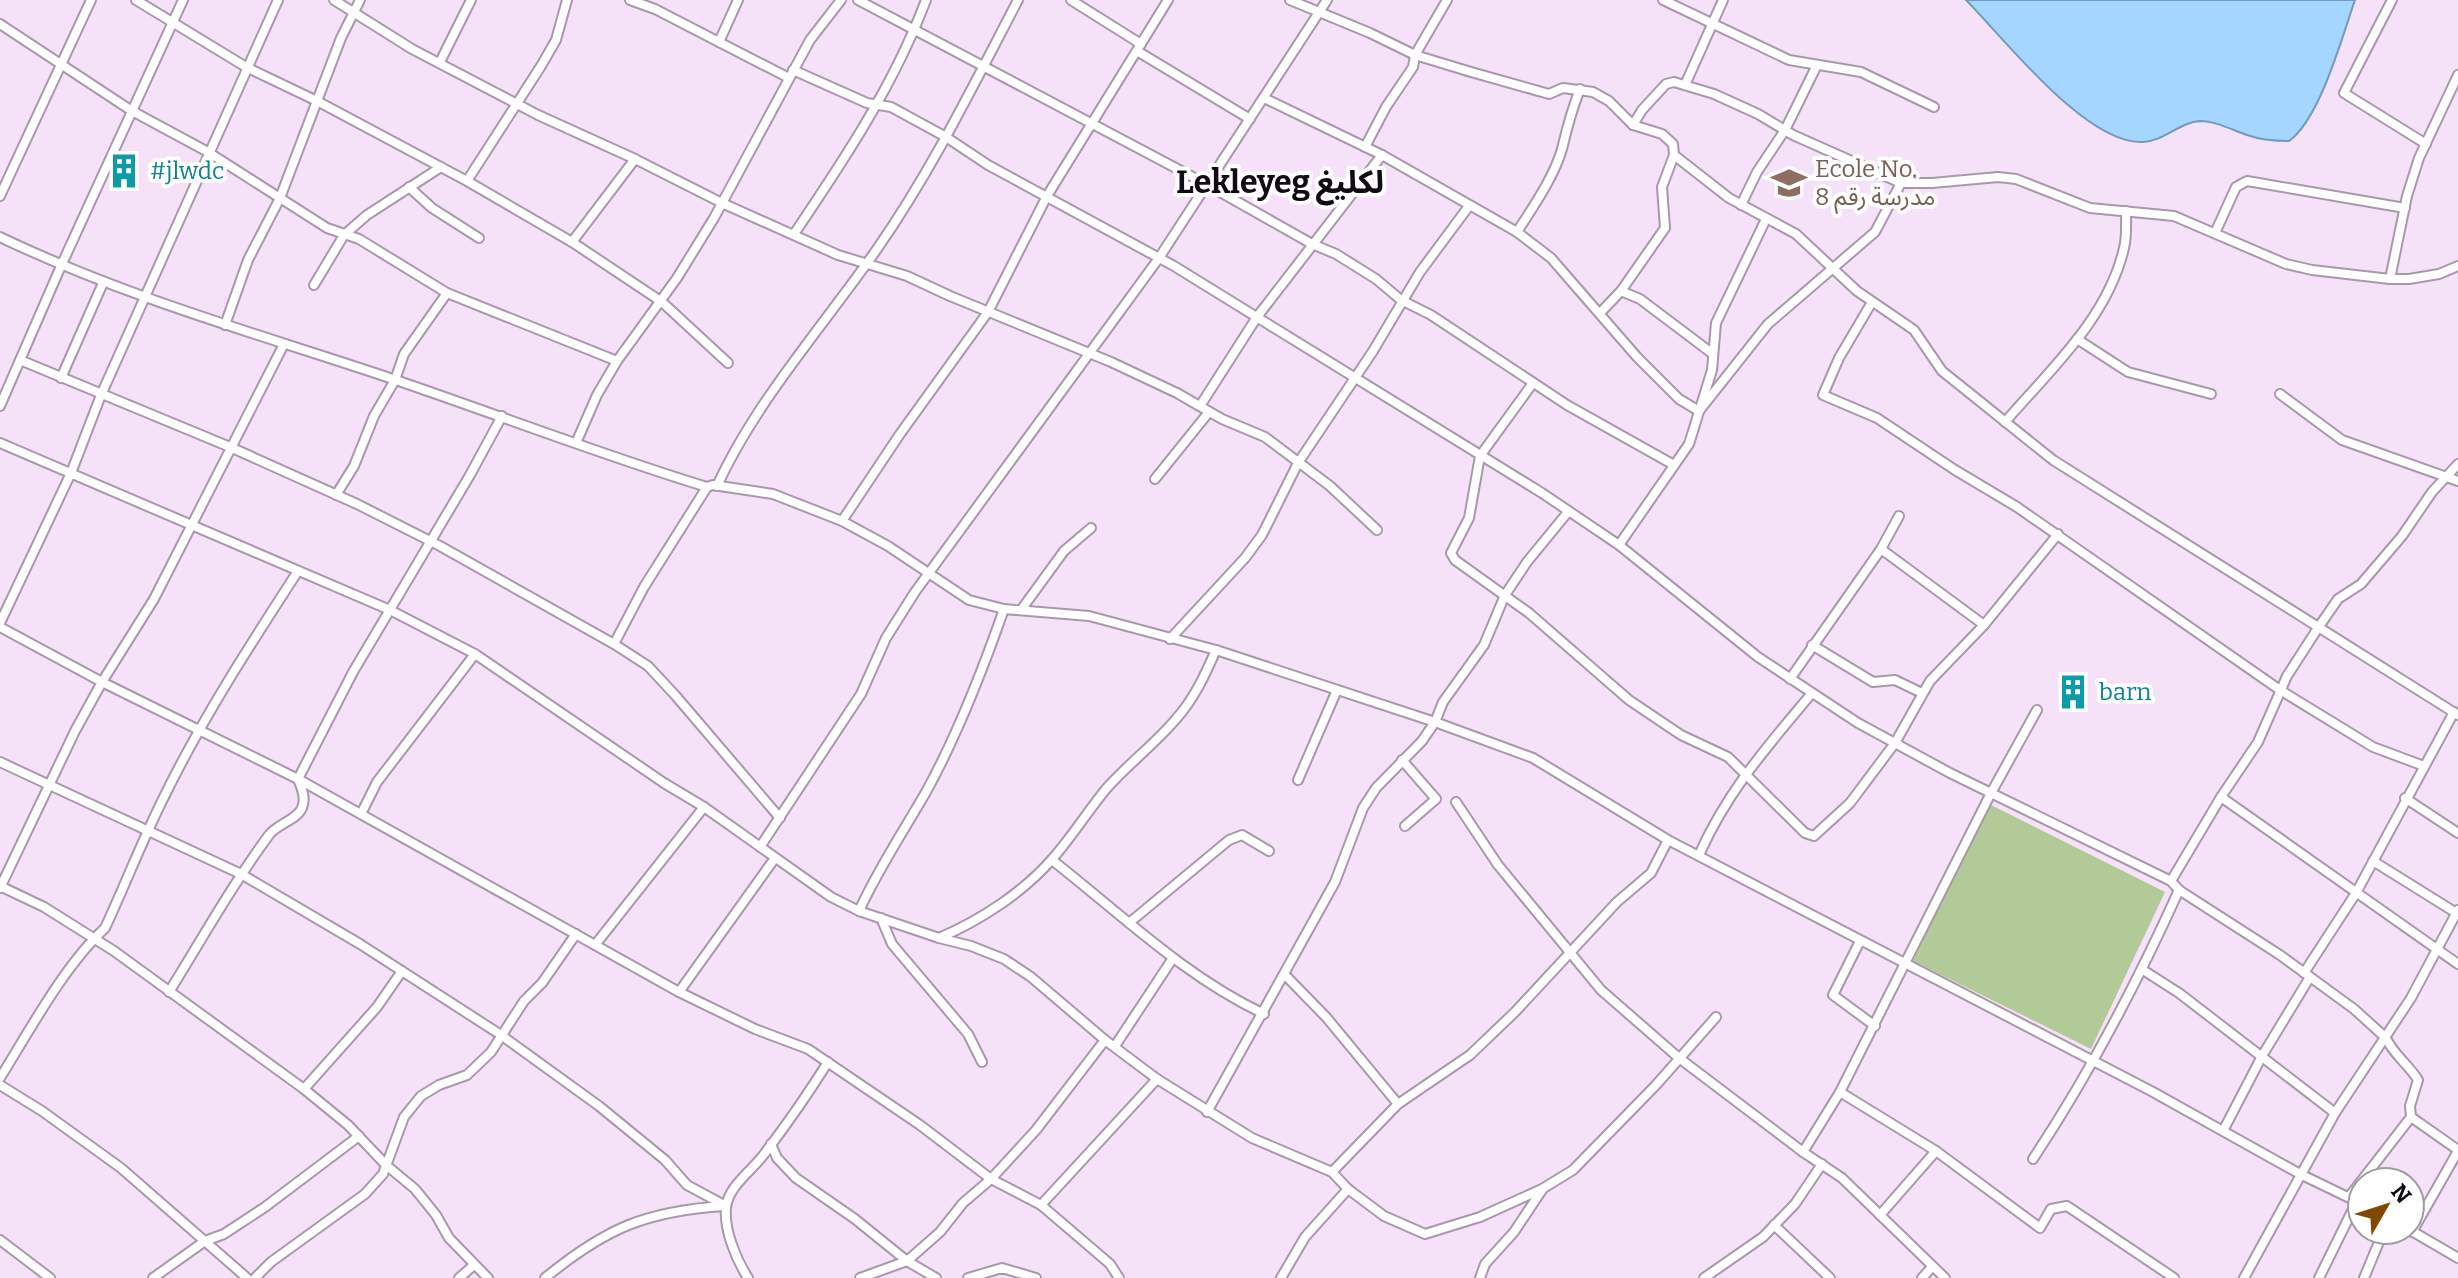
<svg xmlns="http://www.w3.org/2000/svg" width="2458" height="1278" font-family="Bitter,'Noto Sans Arabic',serif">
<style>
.green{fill:#b1ca98}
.water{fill:#a4d6ff;stroke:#7899b8;stroke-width:2}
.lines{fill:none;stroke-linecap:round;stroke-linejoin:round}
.street-casing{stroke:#a998ac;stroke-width:12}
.street{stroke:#fff;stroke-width:8}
.labels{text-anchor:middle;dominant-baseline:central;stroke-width:8;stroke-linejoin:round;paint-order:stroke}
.education-label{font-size:24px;fill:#785e54;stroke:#fff;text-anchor:start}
.culture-label{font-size:24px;fill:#0d838f;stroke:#fff;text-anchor:start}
.district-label{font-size:32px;font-weight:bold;fill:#100a12;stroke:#fff}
</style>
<rect width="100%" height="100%" fill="#f5e2f8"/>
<path class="green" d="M1989,804l176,88 -74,157 -178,-88z"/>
<path class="water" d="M1966,0h389c-13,37 -35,119 -66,141 -14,0 -28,-1 -42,-6 -15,-5 -31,-14 -47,-14 -20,1 -36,20 -57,21 -57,3 -139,-104 -177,-142z"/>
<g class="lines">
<g class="street-casing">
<g id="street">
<path d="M136,0l110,67 71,34 150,80 105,61 90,60 66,61"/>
<path d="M334,0l78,49 126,66 97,44 87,44 116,52 69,21 43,20 161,66 66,31 45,26 43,18 65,49 47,44"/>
<path d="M630,0l25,9 134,69"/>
<path d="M858,0l348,184 106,60 24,10 40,25 25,21 30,15 136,90 107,60"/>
<path d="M1071,0l70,44"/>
<path d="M1290,0l80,33 45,22 56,17 78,22 14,-6 30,4 16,9 24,24 29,9 11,10 1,11 -12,32 3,41 -44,63 -21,22"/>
<path d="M1663,0l126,60 72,12 73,35"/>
<path d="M2392,0l-48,93 82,51"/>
<path d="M0,24l132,87 76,41 119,76 32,11 88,54 170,68"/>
<path d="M719,42l19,-42"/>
<path d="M1137,51l113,68"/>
<path d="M440,62l31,-62"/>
<path d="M793,70l74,33 24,4 55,30 42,28 186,101 368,227 77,52 139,112 100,66 92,50 221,108 8,9 101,65 74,54 32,29c7,16 23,27 32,42l-8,26 1,11 -62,80"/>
<path d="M1685,85l38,-85"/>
<path d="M1264,98l118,57 135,77 34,26 86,99 42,42 20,12 69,-87 107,-92 26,-49"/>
<path d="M1633,125l9,-15 24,-26 8,-2 40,12 44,20 35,21 108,48h31l66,-6 18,2 74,29 84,8 112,48 26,6 78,9h19l30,-5 19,-8"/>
<path d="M1365,147l21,-40 27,-40 2,-12 32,-55"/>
<path d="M1674,155l55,43 67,36 61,57 57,39 28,41 111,89 405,255"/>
<path d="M467,181l74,-115 15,-26 11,-40"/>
<path d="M409,187l23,21 47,30"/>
<path d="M0,196l91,-196"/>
<path d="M1741,205l16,-33 28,-42 32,-65"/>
<path d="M1517,232c16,-25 37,-55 45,-83 5,-21 10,-40 18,-60"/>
<path d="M2215,233l21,-46 11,-6 158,27"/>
<path d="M794,234c50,-74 100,-149 132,-234"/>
<path d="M0,237c121,58 248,94 375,136 111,37 220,80 332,114l6,-2 60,9 69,27 46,25 81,54 35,9 85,7 127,34 219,72 98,36 135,82 485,252 147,82 62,30"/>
<path d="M572,242l63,-83"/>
<path d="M2390,279l17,-83 12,-38 39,-83"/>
<path d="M314,285l30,-50 23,-20 74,-48"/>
<path d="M1621,291l19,8 73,55"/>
<path d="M1872,302l-33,56 -16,37 54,23 78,52 62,37 263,183 93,57 51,19"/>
<path d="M225,325l23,-65 32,-62 61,-160 19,-38"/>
<path d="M2077,339l51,33 83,22"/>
<path d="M20,360l210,87 127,57 83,42 174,98 34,22 27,29 105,123"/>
<path d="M61,378l42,-95"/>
<path d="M1533,383l-53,73 -11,62 -18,35 4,7 74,53 100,87 52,35 47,22 77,76 9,3 36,-33 45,-60 35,-62 54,-56 74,-91"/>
<path d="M2280,394l62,46 116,41"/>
<path d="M0,406l61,-140 122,-266"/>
<path d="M1200,406l57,-89 125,-162"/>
<path d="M2005,422c45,-52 103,-104 119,-174 3,-11 2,-25 2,-37"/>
<path d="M0,443l390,167 85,44 189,129 40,24 127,90 28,14 80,27 32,8 33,13 27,18 74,63 52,39 95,59 80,34 16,17 36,27 41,18 55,-17 62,-28 31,-19 83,-85 60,-68"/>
<path d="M576,443l21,-48 20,-34 60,-83 37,-60 96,-178 31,-40"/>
<path d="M1155,479l54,-67"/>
<path d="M717,486c39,-85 107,-161 160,-237 55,-79 97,-165 141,-249"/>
<path d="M336,495l18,-29 20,-50 21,-36 9,-26 43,-61"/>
<path d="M842,521l58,-87 88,-122 59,-116 121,-196"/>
<path d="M1619,545l70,-101 23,-74 4,-47 50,-104"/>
<path d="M1881,549l103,76"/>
<path d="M1021,610l43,-59 27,-23"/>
<path d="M0,623l71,-150 30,-78 177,-395"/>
<path d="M0,627l102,55 196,97 381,213 76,37 53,20 112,76 71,54 50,26 69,59 9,14"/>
<path d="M1170,639l75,-81 17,-23 36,-72 75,-112 47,-79 49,-66"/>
<path d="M614,644l30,-57 63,-100"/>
<path d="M1812,645l61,37 22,-2 27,13"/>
<path d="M1790,679l91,-130 18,-33"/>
<path d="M1402,760l34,39 -31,27"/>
<path d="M0,762l241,112 119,70 141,91 98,71 66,54 22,25 39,21"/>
<path d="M1298,780l39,-90"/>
<path d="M2221,797l237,167"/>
<path d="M2405,798l53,35"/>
<path d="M1456,802l42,63 103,125 78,68 124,94 39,26 103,100"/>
<path d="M361,814l16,-32 98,-128"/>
<path d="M760,847l101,-153 25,-56 29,-46 244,-334 168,-258"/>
<path d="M1699,855c29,-65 68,-108 113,-162"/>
<path d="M1052,860c69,54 132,116 212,154"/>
<path d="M2373,861l85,53"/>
<path d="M2171,881l50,-84 37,-55 29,-66 31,-48 20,-29 23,-15 41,-48 30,-44 26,-28"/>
<path d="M0,886l44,21 70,44 190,138 44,36 38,40 29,24 21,26 13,23 39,40"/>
<path d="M0,888l75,-157 27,-49 52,-83 130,-255"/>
<path d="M859,911c19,-42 44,-79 67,-119 32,-58 56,-120 78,-183"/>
<path d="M881,918l11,26 76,90 14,28"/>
<path d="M1129,923l100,-83 13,-5 27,16"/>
<path d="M939,938c42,-18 85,-46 115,-81 19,-22 34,-46 52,-68 22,-25 49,-45 70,-70 18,-20 29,-44 40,-69"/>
<path d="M1860,941l-27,54 42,31"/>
<path d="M595,945l109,-138"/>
<path d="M2143,970l36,23 156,120"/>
<path d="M2304,973l52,-80 98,-181"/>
<path d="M1285,975l41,42 72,87"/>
<path d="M169,992c33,-53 63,-107 100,-157 8,-11 28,-15 33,-27 4,-10 0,-19 -4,-29l55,-107 117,-197 32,-59"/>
<path d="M679,992l96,-134"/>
<path d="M1115,1046l58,-88"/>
<path d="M0,1078c30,-48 64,-112 105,-150 20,-43 37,-87 58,-129 39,-80 87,-154 135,-228"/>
<path d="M0,1085l42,26 79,57 126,110"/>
<path d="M304,1089l73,-82 25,-36"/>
<path d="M1840,1092l96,59 104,77 11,-19 16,-3 107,72"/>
<path d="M1207,1112l128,-230 28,-74 13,-20 46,-47 13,-19 8,-20 41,-57 21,-50 22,-33 41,-50"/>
<path d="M2411,1117l47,33"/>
<path d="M2223,1131l39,-75 48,-79"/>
<path d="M771,1144l6,14 19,20 59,41 52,42 29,17"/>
<path d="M1803,1152l37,-60 151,-299 46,-83"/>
<path d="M2033,1159c57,-86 104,-176 146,-269"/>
<path d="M1332,1172l66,-68 72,-49 45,-43 102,-110 34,-29 17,-33"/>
<path d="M1041,1205l116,-126"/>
<path d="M1880,1215l56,-64"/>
<path d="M1774,1225l56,53"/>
<path d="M2410,1230l48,28"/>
<path d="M2412,1232l46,-81"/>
<path d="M0,1240l50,38"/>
<path d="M153,1278l52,-37 19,-7 41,-27 94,-71"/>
<path d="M255,1278l16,-16 94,-68 18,-20 21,-57 17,-21 18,-11 28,-10 24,-23 33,-51 18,-18 34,-49"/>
<path d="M459,1278l15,-13"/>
<path d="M545,1278c61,-50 101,-67 180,-72"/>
<path d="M748,1278c-12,-19 -24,-48 -22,-70 2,-22 26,-37 39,-55 22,-29 43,-59 63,-91"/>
<path d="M860,1278l47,-17 33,-29 23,-29 28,-24 45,-49 69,-90"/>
<path d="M968,1278l34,-10 34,10"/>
<path d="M1281,1278l24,-41 43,-48"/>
<path d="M1480,1278l5,-14 29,-32 28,-42"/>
<path d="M1704,1278l59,-41 32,-33 27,-40"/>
<path d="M1922,1278l10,-11"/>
<path d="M2244,1278l91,-165 76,-115 47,-88"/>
<path d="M2319,1278l38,-77"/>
<path d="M2364,1278l20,-48"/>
</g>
</g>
<use href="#street" class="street"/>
</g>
<defs>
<g id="building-bare" transform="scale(2.76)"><path d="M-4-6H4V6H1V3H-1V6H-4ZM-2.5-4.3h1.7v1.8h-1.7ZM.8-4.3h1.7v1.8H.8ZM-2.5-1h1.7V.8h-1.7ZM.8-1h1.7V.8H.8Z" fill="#0f9aa8" stroke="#fff" stroke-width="2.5" paint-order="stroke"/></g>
<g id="school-bare" transform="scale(2.76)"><path d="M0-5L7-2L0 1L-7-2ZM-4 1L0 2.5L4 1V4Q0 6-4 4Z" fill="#8d6e63" stroke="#fff" stroke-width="2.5" paint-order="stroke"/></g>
</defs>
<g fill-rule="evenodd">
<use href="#building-bare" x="124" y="171"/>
<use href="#school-bare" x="1789" y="183"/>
<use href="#building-bare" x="2073" y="692"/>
</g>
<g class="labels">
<g class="education-label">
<text x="1815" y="169">Ecole No.<tspan x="1815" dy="28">8 مدرسة رقم</tspan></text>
</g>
<g class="culture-label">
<text x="150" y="171">#jlwdc</text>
<text x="2099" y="692">barn</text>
</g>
<g class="district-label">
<text x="1280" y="182">Lekleyeg لكليغ</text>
</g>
</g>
<g transform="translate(2386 1206) rotate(51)"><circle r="38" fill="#ffffff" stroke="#9f9da0" stroke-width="2"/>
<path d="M0-6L14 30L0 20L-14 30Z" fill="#834800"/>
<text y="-12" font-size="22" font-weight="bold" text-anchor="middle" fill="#100a12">N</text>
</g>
</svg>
